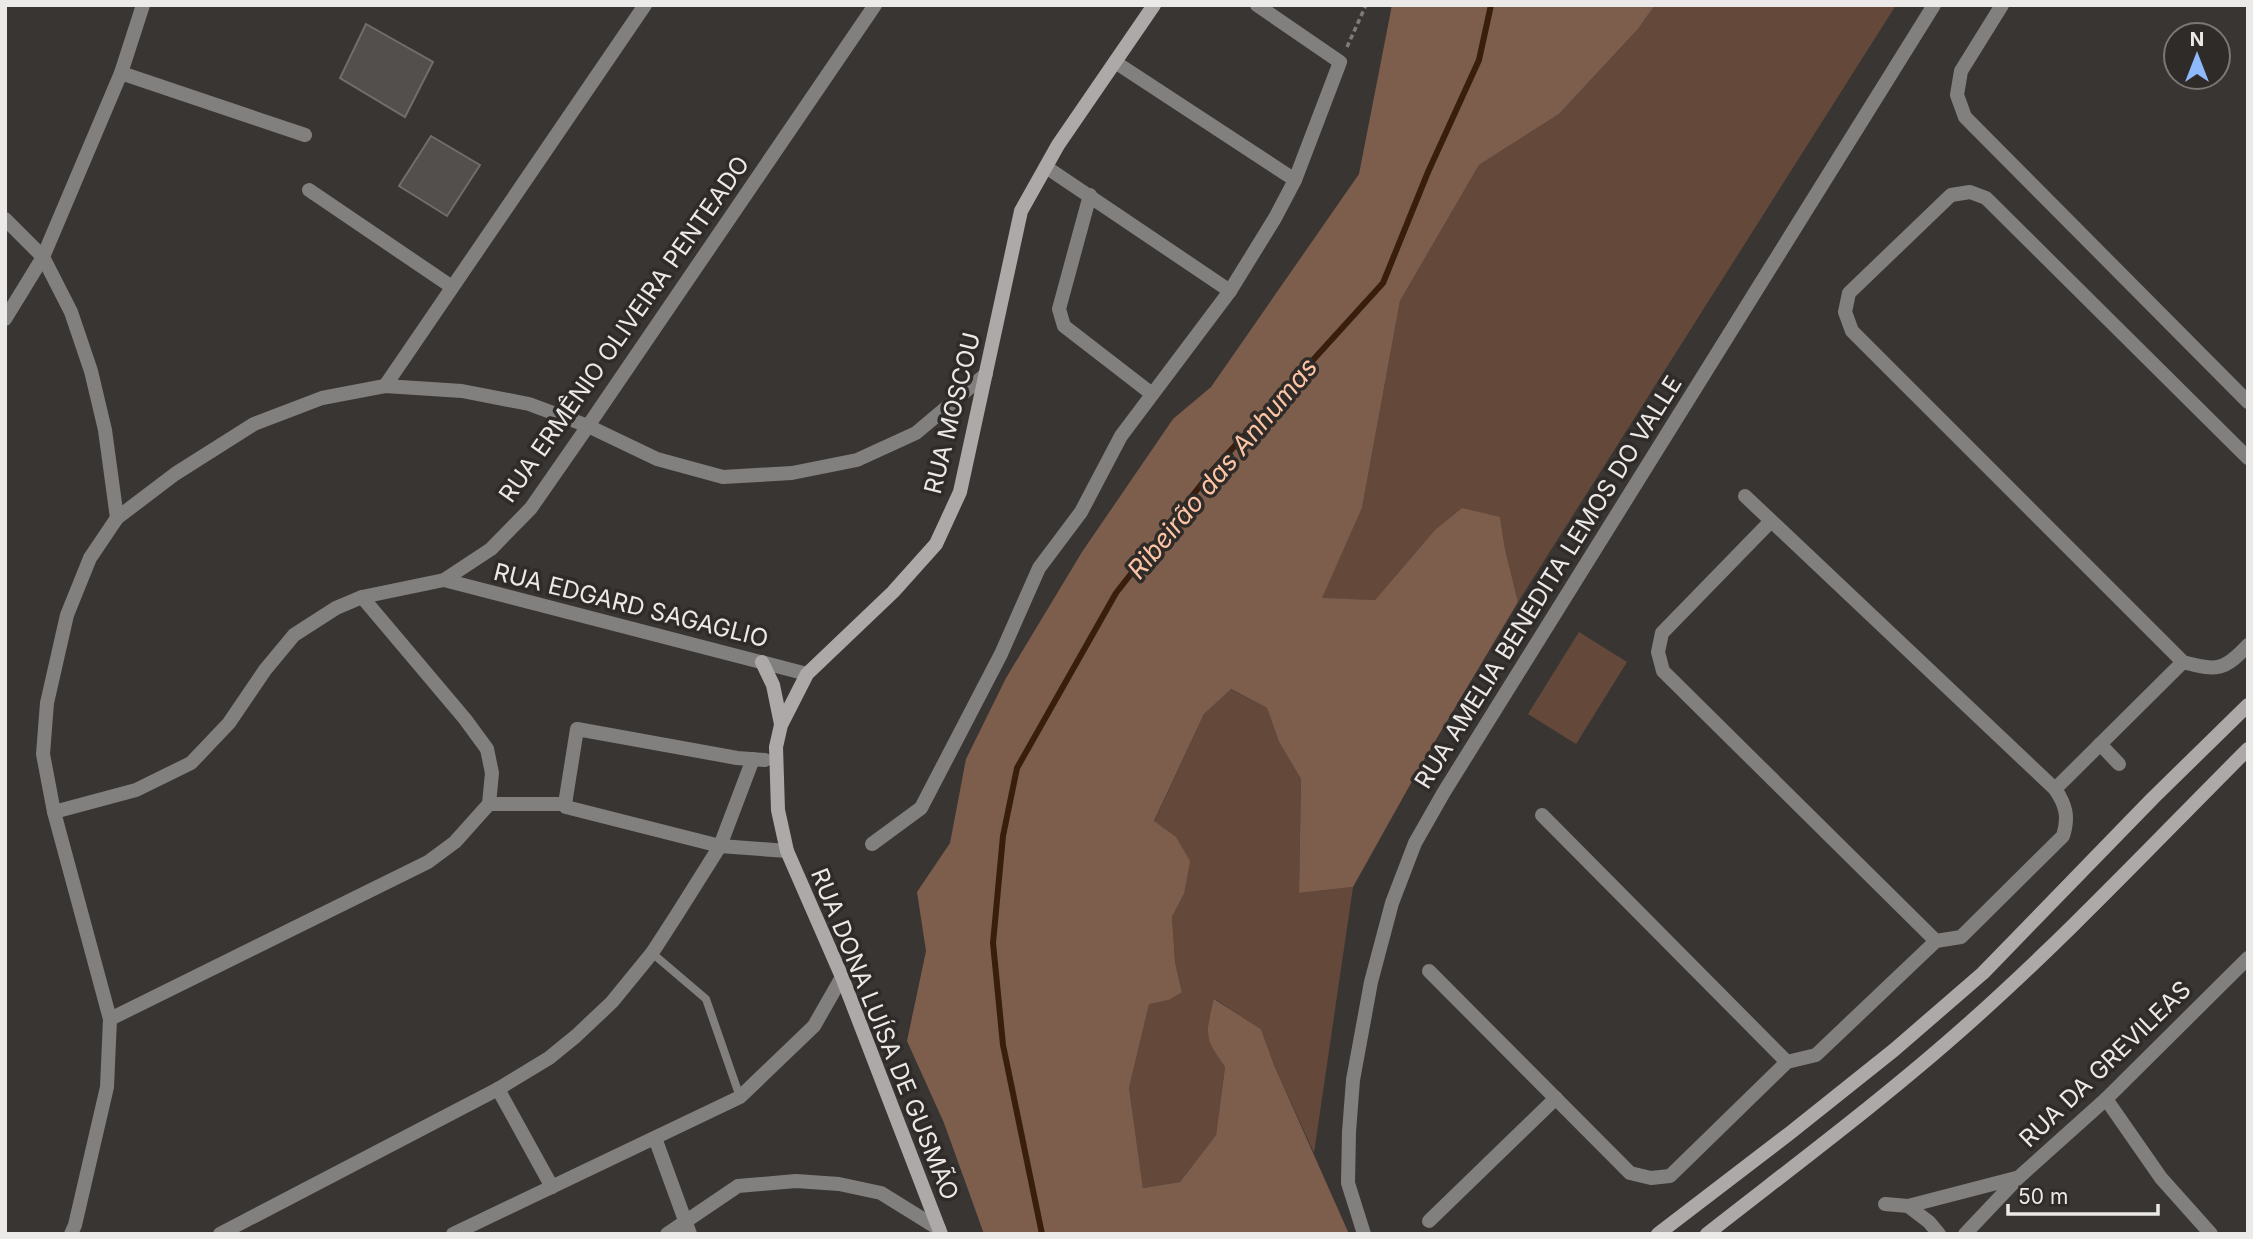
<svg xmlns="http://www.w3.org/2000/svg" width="2253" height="1239" font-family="Inter,sans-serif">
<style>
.green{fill:#64493b}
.forest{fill:#7d5d4c}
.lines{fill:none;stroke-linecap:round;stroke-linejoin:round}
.stream{stroke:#391e0e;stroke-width:6}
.building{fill:#534f4d;stroke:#716d6a;stroke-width:2}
.path{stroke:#7f7b79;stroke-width:3.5;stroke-dasharray:5 3.5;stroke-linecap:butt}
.lane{stroke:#82807f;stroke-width:8}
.street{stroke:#82807f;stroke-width:14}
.secondary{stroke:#ada9a8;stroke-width:14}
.labels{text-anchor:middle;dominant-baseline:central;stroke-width:7;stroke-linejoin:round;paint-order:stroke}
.street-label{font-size:24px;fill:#eceae8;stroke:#2f2b29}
.water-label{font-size:26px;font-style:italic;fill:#fec4a4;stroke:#2f2b29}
</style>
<rect width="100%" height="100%" fill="#393533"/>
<g class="green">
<path d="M1655,5h241l-378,597 -13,-53 -5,-32 -66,14 -59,69 -54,-1 41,-91 38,-207 79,-136 80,-51 79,-85z"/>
<path d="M1579,632l48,30 -51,82 -48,-30z"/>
<path d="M1230,689l37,19 12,34 22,37 -2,114 54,-6 -39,266 -40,-88 -13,-36 -46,-30c-12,30 -8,43 10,68l-9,68 -36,47 -37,6 -14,-100 20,-85 20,-3 13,-9 -7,-29 -3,-45 12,-23 -8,-57 -22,-15 50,-108z"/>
</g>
<path class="forest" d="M1392,5h263l-17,24 -79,85 -80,51 -79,136 -38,207 -40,90 53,2 59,-69 28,-23 38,9 5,32 13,53 -93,156 -72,129 -54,6 2,-114 -22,-37 -12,-34 -36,-19 -27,25 -50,107 22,16 14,24 -6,33 -12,23 3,45 7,30 -13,8 -20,4 -20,84 14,100 37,-6 36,-47 9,-68c-21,-29 -20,-34 -11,-68l47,30 13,36 75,169h-365l-40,-111 -37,-82 19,-90 -9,-59 33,-49 16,-84 40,-81 76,-126 91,-133 38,-32 148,-213z"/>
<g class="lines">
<path class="stream" d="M1042,1234l-39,-189 -10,-102 10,-107 14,-68 99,-175 95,-121 172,-189 45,-111 51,-112 12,-55"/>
</g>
<g class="building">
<path d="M366,24l67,38 -28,55 -65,-39z"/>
<path d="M431,136l49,29 -33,51 -48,-30z"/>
</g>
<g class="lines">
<path class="path" d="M1347,47l19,-42"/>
<path class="lane" d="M652,953l54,46 34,98"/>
<g class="street">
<path d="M2002,5l-41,66 -4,24 8,22 283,285"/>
<path d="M1115,62l180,118"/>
<path d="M121,73l184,62"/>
<path d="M1046,167l184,124"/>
<path d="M309,190l143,97"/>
<path d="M1090,195l-31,114 5,17 88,68"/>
<path d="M5,219l38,38 28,55 20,59 14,59 12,88"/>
<path d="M5,319l38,-62 78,-184 22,-68"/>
<path d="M385,386l260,-381"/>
<path d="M2248,458l-262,-260 -16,-6 -19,3 -102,98 -4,19 7,19 331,331c34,9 41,9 65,-17"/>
<path d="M1745,496l310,293c11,16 14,28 8,47l-102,101 -25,4 -273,-270 -5,-19 4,-19 109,-112"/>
<path d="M444,580l363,94"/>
<path d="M2100,744l19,20"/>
<path d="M2055,789l128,-127"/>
<path d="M489,804h76"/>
<path d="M565,804l12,-75 160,29 28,2"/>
<path d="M565,804l1,3 154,39 67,5"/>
<path d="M54,812l82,-22 55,-27 38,-40 36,-53 29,-35 42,-27 26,-11 82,-17 47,-31 40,-41 57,-82 287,-421"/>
<path d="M1542,815l245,247"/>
<path d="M872,844l49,-36 80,-154 38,-86 42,-56 40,-76 109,-145 45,-73 20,-38 45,-118 -83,-57"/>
<path d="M1429,971l201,202 21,5 19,-2 117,-114 29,-7 120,-114"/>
<path d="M110,1019l318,-157 27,-20 34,-38 3,-31 -5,-24 -22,-30 -103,-122"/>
<path d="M498,1089l54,98"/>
<path d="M2106,1099l55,79 50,56"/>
<path d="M655,1138l35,96"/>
<path d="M1885,1204l23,2 108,-28"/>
<path d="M1908,1206l21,16 10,12"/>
<path d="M1429,1221l127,-123"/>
<path d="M71,1234l4,-9 32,-138 3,-68 -56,-207 -11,-58 4,-51 20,-88 23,-57 27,-40 58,-44 79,-50 68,-26 63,-12 77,5 67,13 59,22 69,33 66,18 69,-4 65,-13 59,-27 70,-59"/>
<path d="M220,1234l278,-145 51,-31 27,-22 36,-34 40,-49 24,-37 44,-70 33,-87"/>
<path d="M453,1234l287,-137 74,-71 28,-49"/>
<path d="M667,1234l71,-48 58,-5 43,3 42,9 58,36"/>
<path d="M1364,1234l-16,-51 1,-51 4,-52 18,-98 21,-79 23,-60 29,-51 490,-787"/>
<path d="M1965,1234l53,-56 88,-79 142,-141"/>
</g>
<g class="secondary">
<path d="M762,662l11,23 8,39"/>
<path d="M941,1234l-99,-257 -55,-126 -9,-41 -2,-63 5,-22 26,-51 86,-82 43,-48 24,-52 61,-281 37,-66 96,-140"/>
<path d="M1658,1234l132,-101 104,-83 89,-77 170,-175 95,-93"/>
<path d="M1707,1234c88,-69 178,-136 261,-210 98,-87 188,-183 280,-275"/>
</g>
</g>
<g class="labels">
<g class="street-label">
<text transform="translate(624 329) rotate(-55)">RUA ERMÊNIO OLIVEIRA PENTEADO</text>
<text transform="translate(952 413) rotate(-76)">RUA MOSCOU</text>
<text transform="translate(1548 582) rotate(-58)">RUA AMELIA BENEDITA LEMOS DO VALLE</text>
<text transform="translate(631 605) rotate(14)">RUA EDGARD SAGAGLIO</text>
<text transform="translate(885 1034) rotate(68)">RUA DONA LUÍSA DE GUSMÃO</text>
<text transform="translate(2105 1064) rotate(-44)">RUA DA GREVILEAS</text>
</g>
<g class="water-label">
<text transform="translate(1222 468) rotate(-50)">Ribeirão das Anhumas</text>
</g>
</g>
<rect width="2253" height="1239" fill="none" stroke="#eceae8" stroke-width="14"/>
<g transform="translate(2197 56)"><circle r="33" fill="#2f2b29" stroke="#7b7775" stroke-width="2"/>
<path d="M0-5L12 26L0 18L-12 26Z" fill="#8eb9fc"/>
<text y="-10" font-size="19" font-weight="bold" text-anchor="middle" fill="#eceae8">N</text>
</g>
<path d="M2008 1204v10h150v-10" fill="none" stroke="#eceae8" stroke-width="3.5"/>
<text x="2018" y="1204" font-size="21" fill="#eceae8" stroke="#2f2b29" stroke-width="5" paint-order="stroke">50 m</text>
</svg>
